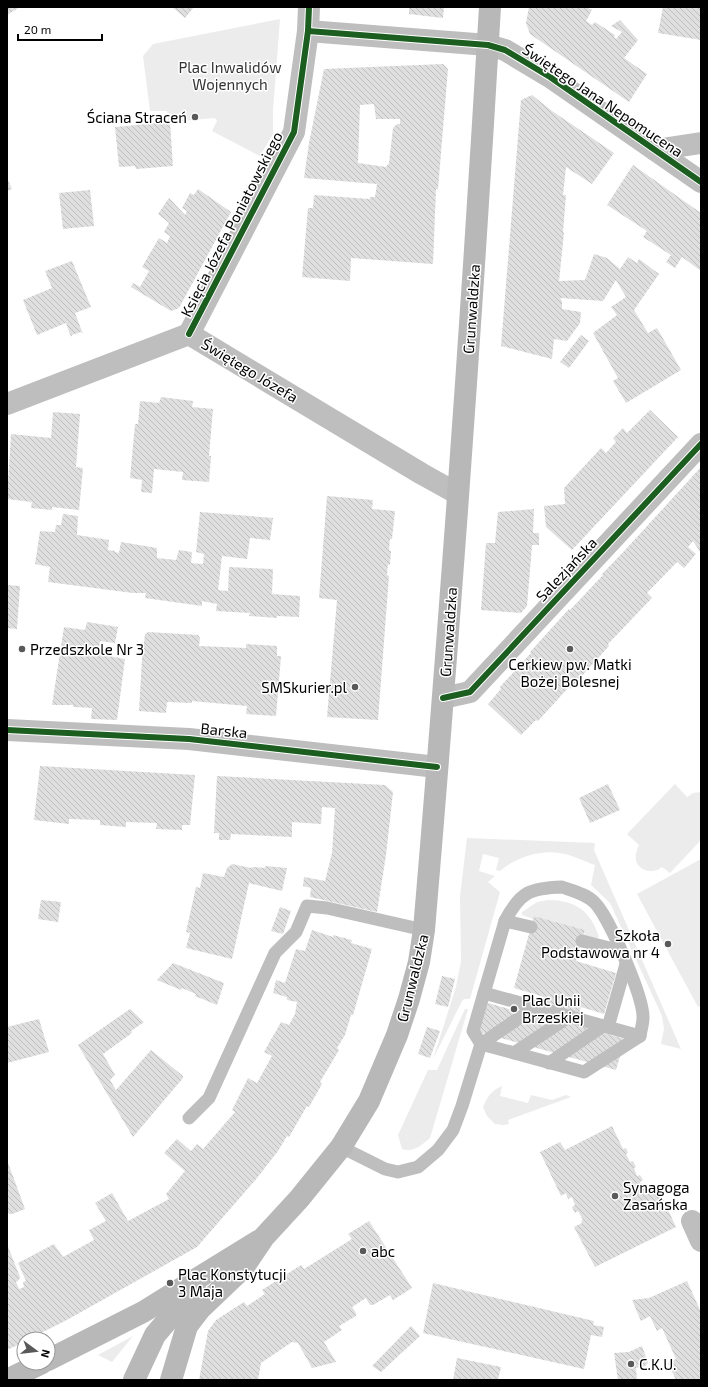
<svg xmlns="http://www.w3.org/2000/svg" width="708" height="1387" font-family="'Exo 2',sans-serif">
<style>
.green{fill:#ececec}
.building{fill:url(#building-back-hatch);fill-rule:evenodd}
.lines{fill:none;stroke-linecap:round;stroke-linejoin:round}
.service{stroke:#bebebe;stroke-width:13}
.minor{stroke:#bebebe;stroke-width:22}
.tertiary{stroke:#bebebe;stroke-width:22}
.secondary{stroke:#b8b8b8;stroke-width:22}
.cycleway-casing{stroke:#fff;stroke-width:8}
.cycleway{stroke:#1b5e20;stroke-width:6}
.poi-dot{fill:#595959;stroke:#fff;stroke-width:1.5}
.labels{text-anchor:middle;dominant-baseline:central;stroke-width:3;stroke-linejoin:round;paint-order:stroke}
.park-label{font-size:15px;fill:#333;stroke:#fff}
.street-label{font-size:15px;fill:#000;stroke:#fff}
.poi-label{font-size:15px;fill:#000;stroke:#fff;text-anchor:start}
</style>
<defs>
<pattern id="building-back-hatch" width="6" height="6" patternUnits="userSpaceOnUse"><rect width="6" height="6" fill="#dfdfdf"/><path d="M-1 5l2 2M0 0l6 6M5-1l2 2" fill="none" stroke="#bebebe"/></pattern>
</defs>
<rect width="100%" height="100%" fill="#fff"/>
<g class="green">
<path d="M280,19l-7,91v24l-13,22 -48,-25 5,-10 -2,-3 -47,4 -1,-11h-17l-7,-55 10,-12z"/>
<path d="M675,784l12,13 6,-4 8,-1v48l-31,33 -8,-6c-7,7 -24,5 -26,-7 -1,-5 1,-11 3,-15l-12,-11z"/>
<path d="M467,838l128,5 -1,7 87,199 -20,-5 3,-15 -2,-13 -52,-113 -19,-18 4,-20c-12,-4 -24,-11 -36,-12 -20,-3 -44,5 -59,18l-4,-1 3,-12 -16,-4 -4,17 16,5 -7,6 12,10 -30,107h-6l-2,2 -29,58 23,-72 5,-26 -1,-65z"/>
<path d="M701,859v146l-3,2 -61,-113z"/>
<path d="M548,900c27,0 43,11 51,37l-4,2 -11,-3 1,-6 -51,-14 -1,3 -11,-4v-3l15,-10z"/>
<path d="M465,1009h3l-38,129c-8,7 -17,15 -28,11l-4,-14 30,-65h9z"/>
<path d="M502,1086l-2,10 28,7 3,-8 21,5 14,-5 5,2 -63,23 1,4 -6,1 -8,-1 -8,-8 -4,-9c4,-10 9,-17 19,-21z"/>
<path d="M133,1336l-21,26 -14,-7z"/>
</g>
<g class="building">
<path d="M7,7h13l-13,8z"/>
<path d="M172,7h22l-9,11z"/>
<path d="M409,7h35l-1,11 -34,-4z"/>
<path d="M529,7h57l6,3 -6,11 6,4 3,-3 20,13 -1,2 2,2 6,-7 -11,-6 9,-6 18,20 -14,18 23,16 -18,28 -99,-68 -4,-11z"/>
<path d="M663,7h38v33l-43,-7z"/>
<path d="M443,64l5,5 -10,120h-2l-3,75 -82,-6 -1,23 -48,-4 6,-69h5l1,-13 56,4v-2h5l2,-13 -73,-6 5,-35 15,-74zM374,104l2,15h24v5h-3l-4,4 -4,35 -3,4 -28,-4 2,-58z"/>
<path d="M532,95l20,16 62,42 -22,31 -26,-17 -3,28h3l-3,37 1,1 -5,48 26,-1 9,-26 13,4 13,11 8,-12 9,6 2,-4 20,15 -25,36 14,23 9,-5 24,42 -55,33 -13,-22 5,-3 -25,-45 24,-18 -6,-8 15,-10 -10,-17 -13,21 -43,-3 2,3v8l19,3 -1,11 -13,18 -13,-2 -2,20 -51,-13 20,-246z"/>
<path d="M170,122l3,44 -37,3 -1,-3 -16,1 -4,-40z"/>
<path d="M633,165l68,48v58l-19,-14 -7,11 -9,-6 5,-7 -28,-18 4,-6 -40,-26z"/>
<path d="M7,178l5,11 -5,2z"/>
<path d="M198,189l33,23 -52,96 -8,3 -40,-24 2,-4 7,4 9,-16 -7,-4 17,-29 8,5 3,-7 -6,-4 5,-9 -11,-9 11,-16 16,17 2,-4 -5,-3 8,-15 4,2z"/>
<path d="M90,190l4,36 -31,3 -4,-36z"/>
<path d="M72,261l19,46 -16,6 8,21 -2,-2 -9,3 -1,2 -5,-14 -29,12 -14,-35 29,-12 -7,-17z"/>
<path d="M581,335l8,6 -20,27 -9,-6z"/>
<path d="M161,397l32,4 -1,6 21,2 -4,47h2l-2,26 -27,-2 1,-8 -29,-3 -2,24 -11,-1 1,-12 -12,-2 5,-54h3l2,-23 19,2z"/>
<path d="M650,410l28,27 -106,113 -26,-23 -2,-21 21,-2 -1,-16 37,-40 5,5 10,-11 -3,-4 10,-10 4,5z"/>
<path d="M53,412l27,2 -4,53 7,1 -4,42 -27,-3v3l-21,-2 1,-6 -25,-3 4,-65 40,4z"/>
<path d="M701,467v84l-1,1 -7,-11 -5,6 8,7 -12,14 -7,-6 -30,31 5,5 -44,46 1,2 -39,43 -1,-2 -31,34 -2,-1 -15,15 -33,-31 13,-15 -1,-2 31,-34 -1,-1 39,-43 1,1 33,-35 -1,-1 25,-26z"/>
<path d="M327,496l46,4 -1,9 23,2 -3,28h-2l-1,11 2,1 -1,14 -2,-1 -1,11 2,1 -11,144 -51,-3 10,-117 -18,-2z"/>
<path d="M534,509l-1,24h6v12h-7v1l-5,60 -6,7 -40,-3 5,-67h9l3,-31z"/>
<path d="M200,512l73,6 -3,22 -20,-2 -3,21 -25,-3 -4,34 10,1 1,-24 44,2 -1,25 28,2 -1,21 -22,-1v2l-28,-2 1,-3 -34,-2 1,-7 -15,-3v5l-57,-8 1,-5h-13l-85,-11 2,-15 -15,-3 5,-33 15,1 1,-7h5l2,-11 15,2 -1,19 32,5 -1,10 7,1v1l4,1 2,-11 36,6v10l19,2 3,-10 13,2 -1,11 12,1 1,-10 -8,-2z"/>
<path d="M7,585l13,1 -3,43 -10,-1z"/>
<path d="M87,622l31,5 -3,16 -15,-2 -2,13 27,5 -8,61 -26,-1 1,-11 -19,-1v-2h-21l12,-78 21,3z"/>
<path d="M148,632l50,3 2,3 -1,8 47,2v-4l31,2v10h4l-5,60 -30,-2 1,-8 -55,-5v2l-25,-1 -1,11 -27,-2 3,-52 3,-25z"/>
<path d="M40,766l155,9 -5,50h-8v5l-26,-1 1,-6 -31,-1v5l-26,-2v-5l-31,-1v5l-35,-4z"/>
<path d="M217,776l168,9 8,7 -7,63 -9,57 -67,-15 1,-9 -8,-2 1,-9 21,4 7,-28 3,-45 -13,-1 -1,17 -29,-2v15l-61,-3 -1,6h-11v-7h-5z"/>
<path d="M608,784l12,26 -30,13 -11,-25z"/>
<path d="M232,864l19,4 2,-1 12,1v-2l22,2 -5,23 -33,-8 -17,76 -46,-11 4,-15 -4,-1 10,-45 4,1 3,-15 21,4 3,-9z"/>
<path d="M41,900l20,2 -3,20 -20,-3z"/>
<path d="M280,907l11,4 -8,23 -12,-3z"/>
<path d="M534,916l51,14 -9,31 40,12 -12,41 -23,-7 -5,18 49,14 -9,31 -137,-38 9,-29 50,14 6,-20 -30,-9z"/>
<path d="M312,930l21,7v-2l19,5 -1,3 21,6 -19,66h-2l-6,20 -8,13 2,2 -19,32 2,2 -13,23 -2,-1 -18,31 -2,-1 -9,15 -21,27 -60,69 -132,74 -36,18h-5v3l-17,8v-106l13,33 -1,3 -3,2 3,7 5,-2 -1,-5 3,-1 -8,-18 36,-19 9,13 31,-17 -5,-10 17,-9 -11,-18 17,-10 16,28 41,-22 -3,-5 19,-23 -21,-18 13,-14 14,12 6,-7 6,5 32,-37 -3,-2 16,-32 9,5 15,-27 -8,-4 17,-30 8,3 6,-11 2,-12 -10,-2v-3l-14,-4 3,-13 9,3 11,-34 9,2z"/>
<path d="M173,963l51,20 -7,22 -22,-9 1,-2 -14,-6 -1,2 -24,-10z"/>
<path d="M442,976l13,3 -7,28 -13,-3z"/>
<path d="M130,1009l14,13 -13,9 1,2 -29,21 12,21 -5,5 6,10 35,-40 32,26v2l-50,59 -55,-92z"/>
<path d="M39,1019l10,33 -42,11v-36z"/>
<path d="M427,1027l13,4 -10,27 -12,-4z"/>
<path d="M612,1126l11,23 3,-1 2,5 -2,1 4,8 3,-1 3,6 -2,1 3,8 3,-1 3,5 -3,2 5,9 12,-5 19,41 -81,40 -21,-40 8,-4 -1,-2 2,-1 -5,-9 -3,2 -3,-6 3,-2 -3,-8 -4,2 -2,-6 -5,3 -21,-44 20,-10 5,8z"/>
<path d="M7,1160l18,49 -13,5h-3l-2,-3z"/>
<path d="M369,1221l43,67 -19,12 -3,-5 -17,10h-3l-4,-7 -14,9 4,6v3l-17,10 3,4 -18,12 12,20 -24,6 -14,-25 -6,-1 -31,21 -3,17h-59l9,-49 8,-11 28,-18 3,4 18,-12 -3,-4 39,-25 3,4 48,-30 -4,-5z"/>
<path d="M687,1281l14,31v68h-25l-8,-17 8,-4 -14,-31 -5,3 -7,-15 -9,5 -9,-21 17,-2z"/>
<path d="M433,1283l161,38 -1,4 11,2 -2,10 -11,-2 -7,34 -161,-36z"/>
<path d="M411,1326l9,10 -39,36 -9,-6z"/>
<path d="M642,1346l6,17 -3,3 -9,2 1,12h-19l-4,-27 15,-1z"/>
<path d="M457,1358l44,9 -3,13h-45z"/>
</g>
<g class="lines">
<g class="service">
<path d="M562,887c11,4 25,7 33,16 14,14 49,95 48,115 0,5 -2,12 -3,18l-56,36 -103,-28 -8,-13 32,-110c15,-29 25,-33 57,-34z"/>
<path d="M505,921l26,6"/>
<path d="M582,941l39,10"/>
<path d="M484,993l156,43"/>
<path d="M608,1027l18,-63"/>
<path d="M481,1044l54,-37"/>
<path d="M514,1053l56,-37"/>
<path d="M549,1063l54,-37"/>
<path d="M189,1118l20,-20 66,-145 21,-21 11,-26 20,2 97,22"/>
<path d="M341,1147l44,22 13,3 20,-5 20,-17 15,-20 9,-24 19,-62"/>
</g>
<g class="minor">
<path d="M308,31l180,14"/>
<path d="M189,334l105,-202 14,-101 1,-24"/>
<path d="M189,334l233,140 36,20"/>
<path d="M7,404l182,-70"/>
<path d="M7,730l182,9 248,28"/>
<path d="M692,1221l9,20"/>
</g>
<g class="tertiary">
<path d="M488,45l17,5 45,27 151,105"/>
<path d="M655,150l46,-7"/>
<path d="M443,698l27,-6 231,-248"/>
</g>
<g class="secondary">
<path d="M48,1360l95,-48 115,-71"/>
<path d="M7,1380l35,-17"/>
<path d="M134,1380l21,-45 40,-47"/>
<path d="M171,1380l16,-54 13,-17 43,-41 21,-31 35,-38 42,-52 28,-46 28,-66 12,-36 10,-37 5,-32c26,-307 48,-615 66,-923"/>
</g>
<g class="cycleway-casing">
<g id="cycleway">
<path d="M308,31l180,14 17,5 45,27 151,105"/>
<path d="M189,334l105,-202 14,-101 1,-24"/>
<path d="M443,698l27,-6 231,-248"/>
<path d="M7,730l182,9 248,28"/>
</g>
</g>
<use href="#cycleway" class="cycleway"/>
</g>
<g class="poi-dot">
<circle cx="195" cy="117" r="4"/>
<circle cx="22" cy="649" r="4"/>
<circle cx="570" cy="649" r="4"/>
<circle cx="355" cy="687" r="4"/>
<circle cx="668" cy="944" r="4"/>
<circle cx="514" cy="1009" r="4"/>
<circle cx="615" cy="1196" r="4"/>
<circle cx="363" cy="1251" r="4"/>
<circle cx="170" cy="1283" r="4"/>
<circle cx="631" cy="1364" r="4"/>
</g>
<g class="labels">
<g class="park-label">
<text x="230" y="67">Plac Inwalidów<tspan x="230" dy="17">Wojennych</tspan></text>
</g>
<g class="street-label">
<text transform="translate(603 100) rotate(34)">Świętego Jana Nepomucena</text>
<text transform="translate(231 224) rotate(-63)">Księcia Józefa Poniatowskiego</text>
<text transform="translate(471 309) rotate(-86)">Grunwaldzka</text>
<text transform="translate(250 370) rotate(31)">Świętego Józefa</text>
<text transform="translate(566 569) rotate(-47)">Salezjańska</text>
<text transform="translate(448 632) rotate(-86)">Grunwaldzka</text>
<text transform="translate(224 730) rotate(6)">Barska</text>
<text transform="translate(412 978) rotate(-76)">Grunwaldzka</text>
</g>
<g class="poi-label">
<text x="187" y="117" text-anchor="end">Ściana Straceń</text>
<text x="30" y="649">Przedszkole Nr 3</text>
<text x="570" y="664" text-anchor="middle">Cerkiew pw. Matki<tspan x="570" dy="17">Bożej Bolesnej</tspan></text>
<text x="347" y="687" text-anchor="end">SMSkurier.pl</text>
<text x="660" y="935" text-anchor="end">Szkoła<tspan x="660" dy="17">Podstawowa nr 4</tspan></text>
<text x="522" y="1000">Plac Unii<tspan x="522" dy="17">Brzeskiej</tspan></text>
<text x="623" y="1187">Synagoga<tspan x="623" dy="17">Zasańska</tspan></text>
<text x="371" y="1251">abc</text>
<text x="178" y="1274">Plac Konstytucji<tspan x="178" dy="17">3 Maja</tspan></text>
<text x="639" y="1364">C.K.U.</text>
</g>
</g>
<rect width="708" height="1387" fill="none" stroke="#000000" stroke-width="16"/>
<g transform="translate(36 1351) rotate(105)"><circle r="19" fill="#ffffff" stroke="#999999"/>
<path d="M0-3L7 15L0 10L-7 15Z" fill="#595959"/>
<text y="-6" font-size="11" font-weight="bold" text-anchor="middle" fill="#000000">N</text>
</g>
<path d="M18 34v6h84v-6" fill="none" stroke="#000000" stroke-width="2"/>
<text x="24" y="34" font-size="12" fill="#000000" stroke="#ffffff" stroke-width="3" paint-order="stroke">20 m</text>
</svg>
